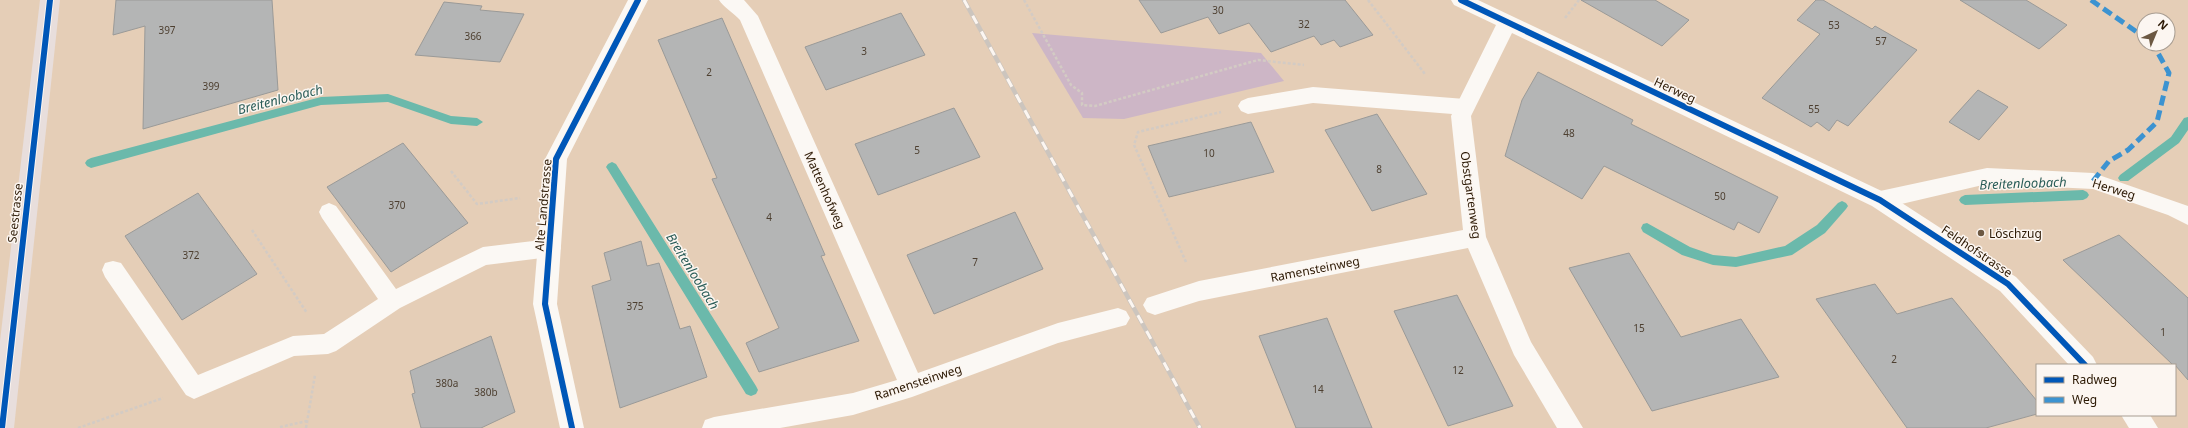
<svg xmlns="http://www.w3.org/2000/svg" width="2188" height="428" font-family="'Noto Sans',sans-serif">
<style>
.green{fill:#cdb6c6}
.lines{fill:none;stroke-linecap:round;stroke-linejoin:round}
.stream{fill:#6bb9ab;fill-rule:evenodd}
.building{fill:#b4b5b5;stroke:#9a9a98}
.path{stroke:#d3cbc4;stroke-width:2.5;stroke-dasharray:3 2;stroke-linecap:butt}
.lane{fill:#fbf8f4;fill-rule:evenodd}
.street{fill:#fbf8f4;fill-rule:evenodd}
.primary{fill:#e8dedc;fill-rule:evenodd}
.rail-casing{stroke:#ccc5be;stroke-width:4.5}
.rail{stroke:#fcf6f1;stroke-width:3;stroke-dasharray:9;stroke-linecap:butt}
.quiet{stroke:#3c93d1;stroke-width:5;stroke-dasharray:10 5;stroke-linecap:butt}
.cycleway-casing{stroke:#fcf6f1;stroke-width:8}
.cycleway{stroke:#0057b8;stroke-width:6}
.poi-dot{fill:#6c5842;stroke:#fcf6f1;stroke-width:1.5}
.labels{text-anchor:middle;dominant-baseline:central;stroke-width:3;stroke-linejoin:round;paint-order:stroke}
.number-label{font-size:10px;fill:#4d3f30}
.street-label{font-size:12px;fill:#2b1803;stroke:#fcf6f1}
.poi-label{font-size:12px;fill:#2b1803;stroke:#fcf6f1;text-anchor:start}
.water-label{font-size:13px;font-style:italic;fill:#2b5d58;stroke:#fcf6f1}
</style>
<rect width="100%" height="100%" fill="#e5ceb7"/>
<path class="green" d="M1032,33l229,20 23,28 -160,38 -41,-1z"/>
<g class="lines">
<g class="stream">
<path d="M388,94l63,22 26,2 6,4 -6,4 -26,-2 -63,-22 -67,3 -230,63 -4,-2 -2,-3 2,-3 4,-2 230,-61z"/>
<path d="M2188,117v13l-9,13 -51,38h-8l-2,-3 2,-3 51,-38 13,-19z"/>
<path d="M612,162l4,2 140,222 2,4 -2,4 -5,2 -5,-2 -138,-224 -2,-3 2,-3z"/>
<path d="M2083,190l4,2 2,3 -2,3 -4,2 -118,5 -4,-2 -2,-3 2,-3 4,-2z"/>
<path d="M1842,201l4,2 2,3 -2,3 -21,24 -33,22 -56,12 -23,-2 -31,-10 -39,-23 -2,-4 2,-4 4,-1 43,24 23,8 23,2 49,-11 32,-21 21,-22z"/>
</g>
</g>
<g class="building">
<path d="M116,0h156l6,90 -135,39 2,-103 -32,9z"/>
<path d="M1139,0h206l28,35 -33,12 -6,-7 -13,5 -7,-9 -43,16 -22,-29 -30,11 -11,-17 -47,16z"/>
<path d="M1581,0h74l34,20 -27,26z"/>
<path d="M1816,0h7l49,29 3,-3 42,24 -69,76 -11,-6 -8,11 -12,-9 -6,5 -49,-29 58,-64 -23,-14z"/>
<path d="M1960,0h66l41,25 -28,24z"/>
<path d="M444,2l38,4 -2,4 44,4 -24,48 -85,-7z"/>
<path d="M901,13l24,42 -99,35 -21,-43z"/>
<path d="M722,18l103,237 -4,1 38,85 -100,31 -13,-29 33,-15 -67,-149 5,-1 -59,-138z"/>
<path d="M1538,72l95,48 -2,4 147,73 -19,36 -21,-11 -4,8 -130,-64 -22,33 -77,-43 17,-56z"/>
<path d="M1978,90l30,17 -29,33 -30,-18z"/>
<path d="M954,108l26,49 -102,38 -23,-51z"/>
<path d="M1377,114l50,80 -55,17 -47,-81z"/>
<path d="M1251,122l23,50 -105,25 -21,-51z"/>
<path d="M403,143l65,80 -77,49 -64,-85z"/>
<path d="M198,193l59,81 -75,46 -57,-84z"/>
<path d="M1015,212l28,57 -109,45 -27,-59z"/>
<path d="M2119,235l69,63v82l-13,-15h-2l-110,-105z"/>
<path d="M641,241l6,25 12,-3 21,66 10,-3 17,51 -87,31 -28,-122 19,-6 -7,-27z"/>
<path d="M1629,253l52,84 60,-18 38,58 -127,34 -83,-143z"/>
<path d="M1875,284l22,30 55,-16 85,103v13l-51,14h-79l-91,-129z"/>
<path d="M1457,295l56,111 -65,20 -54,-115z"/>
<path d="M1327,318l8,20 37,90h-76l-37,-92z"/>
<path d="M491,336l24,76 -34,16h-60l-9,-34 3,-1 -5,-22z"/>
</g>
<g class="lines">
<g class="path">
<path d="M1024,0l47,85 11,8v12l13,1 163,-46 46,5"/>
<path d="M1368,0l57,74"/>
<path d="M1565,18l14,-18"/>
<path d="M451,171l26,33 43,-6"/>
<path d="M252,230l55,83"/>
<path d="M1186,262l-52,-117 4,-13 83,-20"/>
<path d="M280,427l27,-6"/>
<path d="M78,428l85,-30"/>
<path d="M306,428l9,-53"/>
</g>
<g class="lane">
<path d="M1313,87l152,12 7,3 3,5 -3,5 -7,3 -152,-12 -65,11 -7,-3 -3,-5 3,-5 7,-3z"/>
<path d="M1987,168l106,5 95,33v19l-20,-10 -75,-26 -106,-5 -107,25 -7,-3 -3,-6 3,-6 7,-3z"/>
<path d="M329,203l7,3 60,83 87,-42 67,-8 8,3 3,6 -3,6 -8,3 -64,8 -86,43 -64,43 -8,3 -34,2 -100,43 -8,-4 -81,-118 -3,-7 3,-7 8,-2 8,2 77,112 95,-39 31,-2 54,-35 -56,-81 -3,-6 3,-6z"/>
</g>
<g class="street">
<path d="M628,0h20l-81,159 -10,145 27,124h-24l-27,-124 12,-145z"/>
<path d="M719,0h25l14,16 160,357 140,-50 60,-15 8,3 4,7 -4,7 -68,18 -146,54 -59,18 -73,13h-78l3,-8 9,-3 139,-24 44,-13 -157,-360c-6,-7 -17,-13 -21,-20z"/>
<path d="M1451,0h27l410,194 128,83 77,80 4,8h-28l-69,-74 -128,-85 -360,-173 -41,83 15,121 45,105 52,86h-26l-43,-73 -46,-107 -269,53 -44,14 -8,-3 -4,-7 4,-7 52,-17 264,-51 -12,-114 45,-91 -42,-20z"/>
<path d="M2121,415h29l8,13h-29z"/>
</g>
<path class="primary" d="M40,0h20l-46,428h-14v-87z"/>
<g class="rail-casing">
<path id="rail" d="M964,0l236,428"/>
</g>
<use href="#rail" class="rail"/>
<g class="quiet">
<path d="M2091,0l53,37"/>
<path d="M2093,181l16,-20 19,-11 29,-28 12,-49 -16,-29"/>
</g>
<g class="cycleway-casing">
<g id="cycleway">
<path d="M1461,0l419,200 128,84 77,81"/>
<path d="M2,428l48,-428"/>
<path d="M572,428l-27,-124 11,-145 82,-159"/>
</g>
</g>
<use href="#cycleway" class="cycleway"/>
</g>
<circle class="poi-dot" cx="1981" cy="233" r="4"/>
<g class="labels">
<g class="number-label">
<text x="1218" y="10">30</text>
<text x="1304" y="24">32</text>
<text x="1834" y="25">53</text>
<text x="167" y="30">397</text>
<text x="473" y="36">366</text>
<text x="1881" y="41">57</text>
<text x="864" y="51">3</text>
<text x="709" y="72">2</text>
<text x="211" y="86">399</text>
<text x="1814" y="109">55</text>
<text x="1569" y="133">48</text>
<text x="917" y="150">5</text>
<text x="1209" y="153">10</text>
<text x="1379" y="169">8</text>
<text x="1720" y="196">50</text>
<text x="397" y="205">370</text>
<text x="769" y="217">4</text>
<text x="191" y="255">372</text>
<text x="975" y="262">7</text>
<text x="635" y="306">375</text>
<text x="1639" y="328">15</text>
<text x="2163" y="332">1</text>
<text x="1894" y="359">2</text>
<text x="1458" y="370">12</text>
<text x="447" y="383">380a</text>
<text x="1318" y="389">14</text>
<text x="486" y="392">380b</text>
</g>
<g class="street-label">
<text transform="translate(1675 90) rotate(25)">Herweg</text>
<text transform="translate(2114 189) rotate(17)">Herweg</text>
<text transform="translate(825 190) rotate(66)">Mattenhofweg</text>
<text transform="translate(1471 195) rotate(82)">Obstgartenweg</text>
<text transform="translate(543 205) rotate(-85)">Alte Landstrasse</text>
<text transform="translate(15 213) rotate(-84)">Seestrasse</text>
<text transform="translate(1977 251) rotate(34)">Feldhofstrasse</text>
<text transform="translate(1315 269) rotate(-11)">Ramensteinweg</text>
<text transform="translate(918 382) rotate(-18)">Ramensteinweg</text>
</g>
<g class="poi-label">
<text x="1989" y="233">Löschzug</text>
</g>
<g class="water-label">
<text transform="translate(280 99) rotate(-14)">Breitenloobach</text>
<text transform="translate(2023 183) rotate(-2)">Breitenloobach</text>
<text transform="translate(693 271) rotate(58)">Breitenloobach</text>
</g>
</g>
<rect x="2036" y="364" width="140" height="52" fill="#fcf6f1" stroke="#a89d92"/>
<rect x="2044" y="377" width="20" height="6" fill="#0057b8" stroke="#a89d92"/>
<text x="2072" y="384" font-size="12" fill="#2b1803">Radweg</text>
<rect x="2044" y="397" width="20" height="6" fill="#3c93d1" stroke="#a89d92"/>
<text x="2072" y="404" font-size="12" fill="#2b1803">Weg</text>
<g transform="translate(2156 32) rotate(44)"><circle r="19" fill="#fcf6f1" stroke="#a89d92"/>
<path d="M0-3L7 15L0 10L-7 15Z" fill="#6c5842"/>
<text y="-6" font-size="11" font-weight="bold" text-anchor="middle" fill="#2b1803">N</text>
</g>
</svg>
